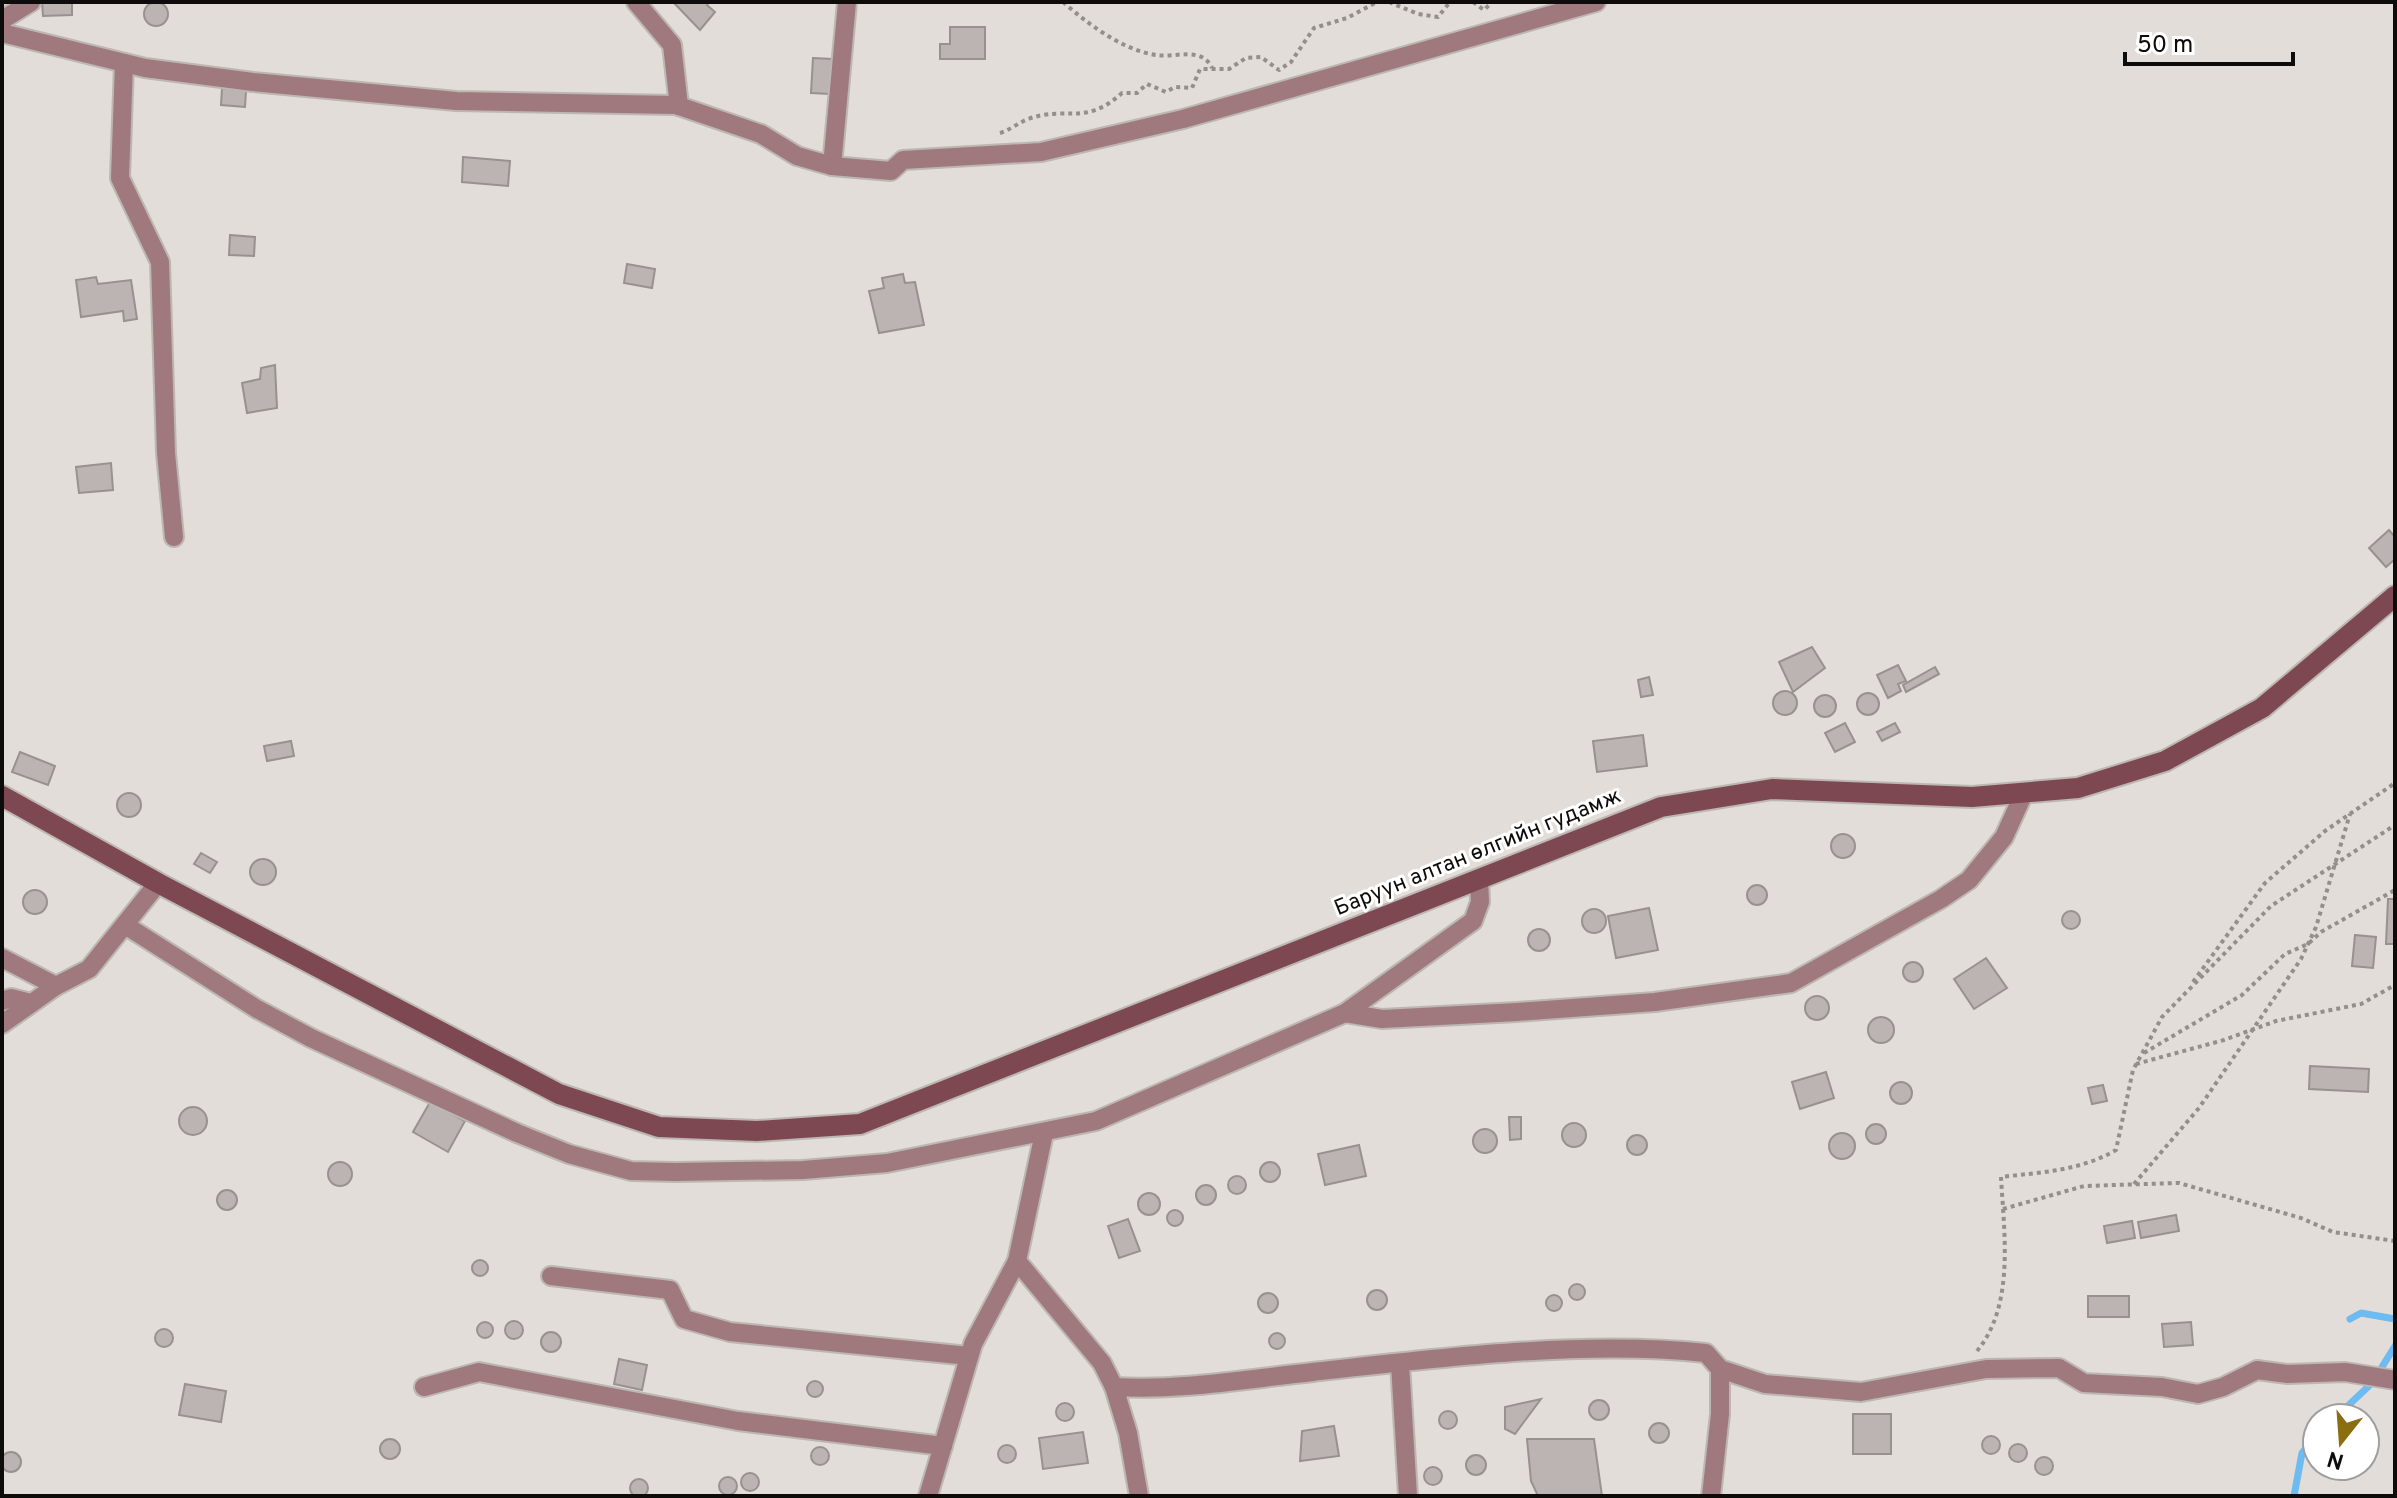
<svg xmlns="http://www.w3.org/2000/svg" width="2397" height="1498" font-family="Overpass,sans-serif">
<style>
.lines{fill:none;stroke-linecap:round;stroke-linejoin:round}
.stream{stroke:#6ebbf1;stroke-width:7}
.building{fill:#bbb4b2;stroke:#98918f;stroke-width:2}
.street-casing{stroke:#bdb7b4;stroke-width:22}
.secondary-casing{stroke:#bdb7b4;stroke-width:24}
.path{stroke:#948f8c;stroke-width:4;stroke-dasharray:4 4;stroke-linecap:butt}
.street{stroke:#a0797f;stroke-width:18}
.secondary{stroke:#7e4853;stroke-width:20}
.labels{text-anchor:middle;dominant-baseline:central;stroke-width:6;stroke-linejoin:round;paint-order:stroke}
.street-label{font-size:22px;fill:#0e0c0b;stroke:#fff}
</style>
<rect width="100%" height="100%" fill="#e3ddd9"/>
<g class="lines">
<g class="stream">
<path d="M2350,1319l11,-6 34,6"/>
<path d="M2335,1418l37,-35 23,-37"/>
<path d="M2294,1496l8,-43 15,-18"/>
</g>
</g>
<g class="building">
<path d="M42,2h30v13l-29,1z"/>
<path d="M673,2h36l-2,3 8,7 -15,18z"/>
<circle cx="156" cy="14" r="12"/>
<path d="M950,27h35v32h-45v-15h10z"/>
<path d="M813,58l19,1 -2,35 -19,-1z"/>
<path d="M222,88l24,3 -1,16 -24,-2z"/>
<path d="M463,157l47,4 -2,25 -46,-4z"/>
<path d="M230,235l25,2 -1,19 -25,-1z"/>
<path d="M627,264l28,5 -3,19 -28,-5z"/>
<path d="M903,274l2,9 10,-1 9,43 -45,8 -10,-42 15,-3 -2,-10z"/>
<path d="M96,277l2,7 33,-4 6,39 -13,2 -1,-10 -42,6 -5,-37z"/>
<path d="M275,365l2,43 -30,5 -5,-30 18,-4 1,-11z"/>
<path d="M111,463l2,27 -34,3 -3,-26z"/>
<path d="M2389,530l6,7v22l-9,8 -17,-19z"/>
<path d="M1812,647l13,21 -32,24 -14,-30z"/>
<path d="M1898,665l8,16 -8,3 3,7 -13,7 -11,-23z"/>
<path d="M1935,667l4,7 -33,18 -3,-7z"/>
<path d="M1649,677l4,18 -12,2 -3,-17z"/>
<circle cx="1785" cy="703" r="12"/>
<circle cx="1868" cy="704" r="11"/>
<circle cx="1825" cy="706" r="11"/>
<path d="M1845,723l10,19 -20,10 -10,-19z"/>
<path d="M1895,723l5,9 -18,9 -5,-9z"/>
<path d="M1643,735l4,31 -50,6 -4,-31z"/>
<path d="M291,741l3,15 -27,5 -3,-15z"/>
<path d="M20,752l35,14 -7,19 -36,-13z"/>
<circle cx="129" cy="805" r="12"/>
<circle cx="1843" cy="846" r="12"/>
<path d="M201,853l16,9 -7,11 -16,-9z"/>
<circle cx="263" cy="872" r="13"/>
<circle cx="1757" cy="895" r="10"/>
<circle cx="35" cy="902" r="12"/>
<path d="M2388,899h7v45h-9z"/>
<path d="M1649,908l9,42 -42,8 -8,-42z"/>
<circle cx="1594" cy="921" r="12"/>
<circle cx="2071" cy="920" r="9"/>
<circle cx="1539" cy="940" r="11"/>
<path d="M2355,935l21,2 -3,31 -21,-2z"/>
<path d="M1986,958l21,30 -33,21 -20,-30z"/>
<circle cx="1913" cy="972" r="10"/>
<circle cx="1817" cy="1008" r="12"/>
<circle cx="1881" cy="1030" r="13"/>
<path d="M2310,1066l59,3 -1,23 -59,-3z"/>
<path d="M1826,1072l8,26 -34,11 -8,-27z"/>
<circle cx="1901" cy="1093" r="11"/>
<path d="M2103,1085l4,16 -15,3 -4,-16z"/>
<path d="M430,1102l35,19 -17,31 -35,-20z"/>
<circle cx="193" cy="1121" r="14"/>
<path d="M1509,1117h12v22l-11,1z"/>
<circle cx="1574" cy="1135" r="12"/>
<circle cx="1876" cy="1134" r="10"/>
<circle cx="1485" cy="1141" r="12"/>
<circle cx="1842" cy="1146" r="13"/>
<circle cx="1637" cy="1145" r="10"/>
<path d="M1359,1145l7,31 -41,9 -7,-31z"/>
<circle cx="340" cy="1174" r="12"/>
<circle cx="1270" cy="1172" r="10"/>
<circle cx="1237" cy="1185" r="9"/>
<circle cx="1206" cy="1195" r="10"/>
<circle cx="227" cy="1200" r="10"/>
<circle cx="1149" cy="1204" r="11"/>
<circle cx="1175" cy="1218" r="8"/>
<path d="M2176,1215l3,16 -38,7 -3,-16z"/>
<path d="M1128,1219l12,32 -21,7 -11,-32z"/>
<path d="M2132,1221l3,17 -28,5 -3,-17z"/>
<circle cx="480" cy="1268" r="8"/>
<circle cx="1577" cy="1292" r="8"/>
<circle cx="1377" cy="1300" r="10"/>
<circle cx="1268" cy="1303" r="10"/>
<circle cx="1554" cy="1303" r="8"/>
<rect x="2088" y="1296" width="41" height="21"/>
<circle cx="514" cy="1330" r="9"/>
<circle cx="485" cy="1330" r="8"/>
<path d="M2191,1322l2,23 -29,2 -2,-23z"/>
<circle cx="164" cy="1338" r="9"/>
<circle cx="551" cy="1342" r="10"/>
<circle cx="1277" cy="1341" r="8"/>
<path d="M619,1359l28,6 -5,25 -28,-6z"/>
<circle cx="815" cy="1389" r="8"/>
<path d="M185,1384l41,7 -5,31 -42,-7z"/>
<path d="M1541,1399l-26,35 -10,-5v-22z"/>
<circle cx="1599" cy="1410" r="10"/>
<circle cx="1065" cy="1412" r="9"/>
<circle cx="1448" cy="1420" r="9"/>
<rect x="1853" y="1414" width="38" height="40"/>
<circle cx="1659" cy="1433" r="10"/>
<path d="M1334,1426l5,30 -39,5 2,-30z"/>
<path d="M1083,1432l5,31 -45,6 -4,-31z"/>
<circle cx="1991" cy="1445" r="9"/>
<path d="M1527,1439h67l8,57h-64l-7,-15z"/>
<circle cx="390" cy="1449" r="10"/>
<circle cx="2018" cy="1453" r="9"/>
<circle cx="1007" cy="1454" r="9"/>
<circle cx="820" cy="1456" r="9"/>
<circle cx="11" cy="1462" r="10"/>
<circle cx="1476" cy="1465" r="10"/>
<circle cx="2044" cy="1466" r="9"/>
<circle cx="1433" cy="1476" r="9"/>
<circle cx="750" cy="1482" r="9"/>
<circle cx="728" cy="1486" r="9"/>
<circle cx="639" cy="1488" r="9"/>
</g>
<g class="lines">
<g class="street-casing">
<g id="street">
<path d="M636,2l36,43 7,61"/>
<path d="M2,20l29,-18"/>
<path d="M2,33l143,35 108,14 203,19 220,4 85,29 36,22 35,10 59,5 12,-11 138,-8 142,-33 413,-117"/>
<path d="M124,63l-4,115 40,84 6,191 8,84"/>
<path d="M832,166l15,-164"/>
<path d="M125,925l132,84 54,29 206,95 52,21 62,17 44,1 128,-2 84,-7 209,-42 249,-108 128,-92 7,-19 -1,-23"/>
<path d="M2,958l54,28"/>
<path d="M2,1001l9,-3 20,5"/>
<path d="M1345,1013l37,6 135,-7 138,-10 136,-19 150,-84 28,-19 35,-43 20,-44"/>
<path d="M2,1024l54,-38 33,-17 69,-86"/>
<path d="M1017,1261l85,102 12,24c67,4 132,-8 199,-15 125,-14 269,-32 393,-19l14,16 45,15 96,8 125,-23 73,-1 25,15 78,4 36,7 25,-7 34,-17 31,4 57,-2 50,8"/>
<path d="M551,1276l119,14 14,29 46,13 239,24"/>
<path d="M1400,1364l8,132"/>
<path d="M424,1387l55,-15 259,49 205,25"/>
<path d="M1114,1387l14,46 11,63"/>
<path d="M928,1496l45,-152 44,-83 27,-128"/>
<path d="M1711,1496l9,-82v-45"/>
</g>
</g>
<g class="secondary-casing">
<path id="secondary" d="M2,796l156,87 401,211 100,33 98,4 103,-7 801,-317 111,-18 200,8 106,-9 87,-27 97,-53 133,-112"/>
</g>
<g class="path">
<path d="M1063,2c25,22 59,48 93,53 19,3 46,-9 56,13"/>
<path d="M1389,2l29,12 20,3 12,-15"/>
<path d="M1473,2l11,8 8,-8"/>
<path d="M1000,133c10,-3 18,-10 28,-14 39,-14 56,8 94,-26h15l10,-9 19,8 9,-5 17,1 8,-19h29l17,-11 15,-1 18,13 12,-8 23,-34 33,-10 30,-16"/>
<path d="M2193,982l72,-99 60,-52 70,-48"/>
<path d="M2144,1053l98,-58 43,-41 23,-10 13,-12 74,-42"/>
<path d="M2136,1064l88,-24 52,-19 85,-17 34,-19"/>
<path d="M2134,1184l65,-76 102,-149 15,-32 34,-113"/>
<path d="M2003,1209l81,-23 95,-3 122,35 32,14 62,9"/>
<path d="M1977,1351c38,-46 27,-118 24,-174 41,-5 79,-6 115,-27l17,-80 29,-53 109,-111 124,-81"/>
</g>
<use href="#street" class="street"/>
<use href="#secondary" class="secondary"/>
</g>
<g class="labels">
<g class="street-label">
<text transform="translate(1478 853) rotate(-22)">Баруун алтан өлгийн гудамж</text>
</g>
</g>
<rect width="2397" height="1498" fill="none" stroke="#0e0c0b" stroke-width="8"/>
<g transform="translate(2341 1442) rotate(197)"><circle r="38" fill="#ffffff" stroke="#9f9e9d" stroke-width="2"/>
<path d="M0-6L14 30L0 20L-14 30Z" fill="#8b6e0f"/>
<text y="-12" font-size="22" font-weight="bold" text-anchor="middle" fill="#0e0c0b">N</text>
</g>
<path d="M2125 52v12h168v-12" fill="none" stroke="#0e0c0b" stroke-width="4"/>
<text x="2137" y="52" font-size="24" fill="#0e0c0b" stroke="#ffffff" stroke-width="6" paint-order="stroke">50 m</text>
</svg>
